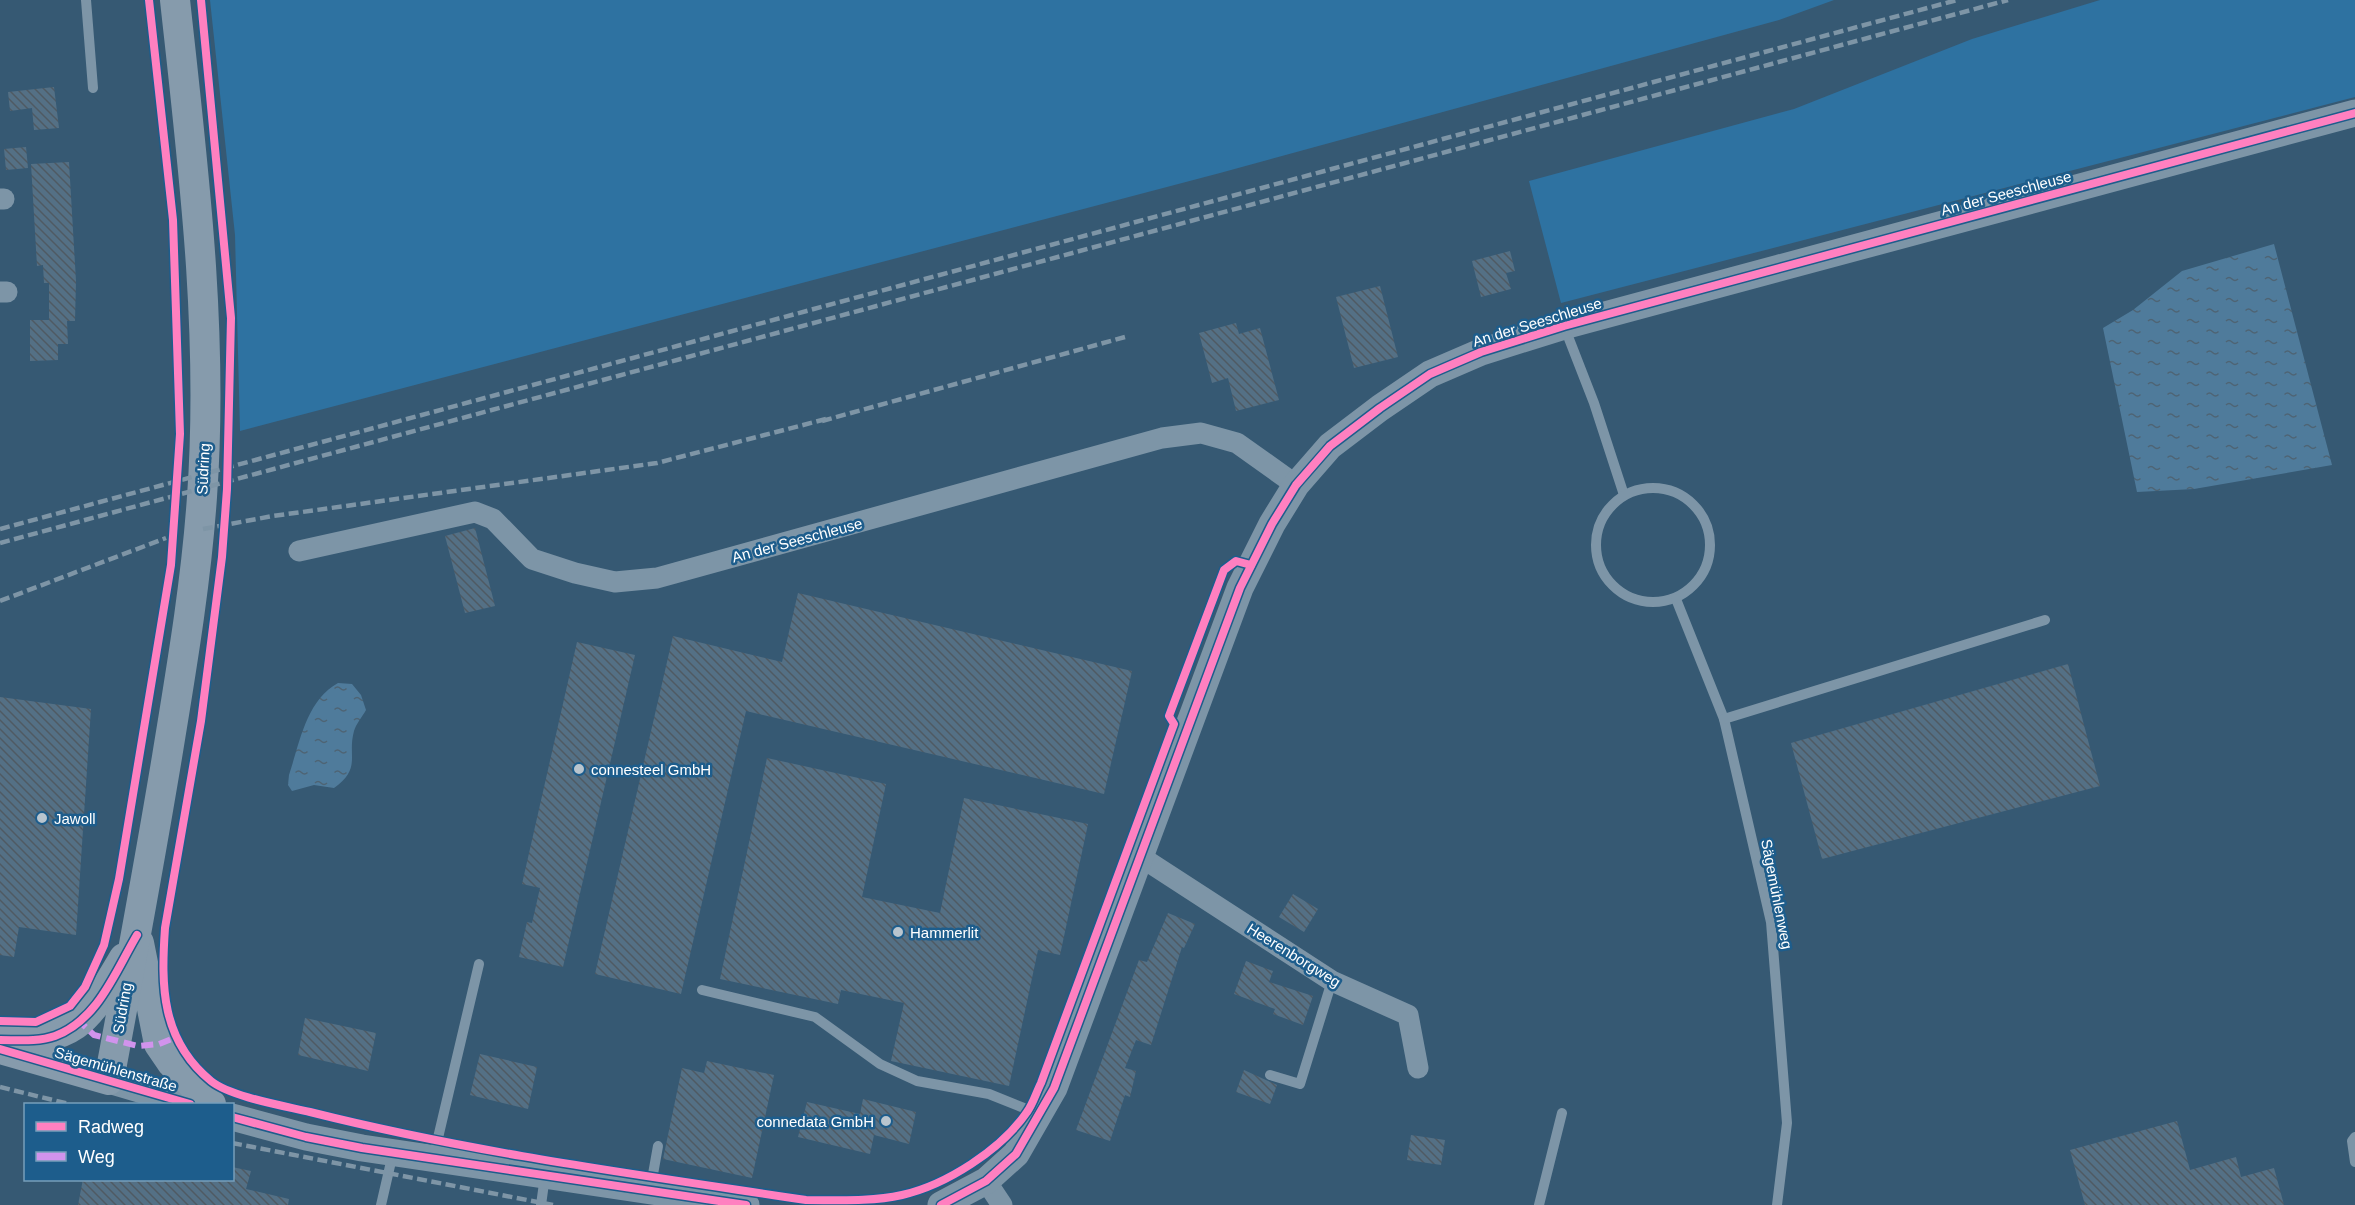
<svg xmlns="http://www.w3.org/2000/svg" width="2355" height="1205" font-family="Helvetica,sans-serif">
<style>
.grass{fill:#2e72a1}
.water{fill:url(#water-ripples)}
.building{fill:url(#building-back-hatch)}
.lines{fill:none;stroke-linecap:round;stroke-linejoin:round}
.service{stroke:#7d95a7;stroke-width:10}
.minor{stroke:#7d95a7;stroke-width:21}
.tertiary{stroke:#7d95a7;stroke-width:27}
.secondary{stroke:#869bac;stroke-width:30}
.rail{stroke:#7e95a6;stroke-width:4.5;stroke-dasharray:10 4.5;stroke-linecap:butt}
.quiet{stroke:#d193ec;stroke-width:6;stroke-dasharray:12 6;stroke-linecap:butt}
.cycleway-casing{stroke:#1d5d8c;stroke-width:11}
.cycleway{stroke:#ff80c0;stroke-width:8}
.poi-dot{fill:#b9c5ce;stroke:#1d5d8c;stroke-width:2}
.labels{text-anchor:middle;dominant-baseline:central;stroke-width:5;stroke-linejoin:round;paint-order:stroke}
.street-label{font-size:15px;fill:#fff;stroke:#1d5d8c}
.poi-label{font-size:15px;fill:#fff;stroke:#1d5d8c;text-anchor:start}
</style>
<defs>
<pattern id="water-ripples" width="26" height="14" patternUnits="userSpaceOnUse" patternTransform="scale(1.5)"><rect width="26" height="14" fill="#4f7b9b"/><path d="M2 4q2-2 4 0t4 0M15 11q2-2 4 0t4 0" fill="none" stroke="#4e6474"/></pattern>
<pattern id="building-back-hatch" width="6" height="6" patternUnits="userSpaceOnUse" patternTransform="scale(1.5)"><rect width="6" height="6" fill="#547085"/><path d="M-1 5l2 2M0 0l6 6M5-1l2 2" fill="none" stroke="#4f5a63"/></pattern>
</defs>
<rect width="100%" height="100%" fill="#365973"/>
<g class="grass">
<path d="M210,0h1624l-55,20 -559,153 -980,258 -5,-196z"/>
<path d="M2100,0h255v97l-794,206 -32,-122 265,-72 178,-70z"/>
</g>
<g class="water">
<path d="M2274,244l58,221 -138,24 -57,3 -34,-164 30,-18 49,-39z"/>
<path d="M338,683l14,1 9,11 5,15c-4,7 -10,14 -12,21 -7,25 8,37 -20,57l-20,-3 -22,6 -4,-6 1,-10c11,-33 17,-74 49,-92z"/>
</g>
<g class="building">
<path d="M54,87l5,41 -25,2 -2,-22 -22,3 -2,-19z"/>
<path d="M26,147l2,21 -22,2 -2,-21z"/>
<path d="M69,162l7,119 -1,40h-8l1,23h-10v16l-28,1v-41h19v-37h-5l-1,-18 -6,1 -6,-102z"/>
<path d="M1510,251l5,20 -9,2 5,16 -30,8 -9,-36z"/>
<path d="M1380,286l18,71 -44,11 -18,-71z"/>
<path d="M1236,323l3,11 21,-6 19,72 -43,11 -8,-33 -16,5 -13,-50z"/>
<path d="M475,528l20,78 -30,7 -20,-77z"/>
<path d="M798,593l334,78 -28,123 -358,-83 -65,283 -86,-20 78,-338 109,26z"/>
<path d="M577,642l58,13 -72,312 -44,-10 8,-35 5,1 8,-35 -18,-4z"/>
<path d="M2068,664l32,122 -278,73 -31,-116z"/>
<path d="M0,697l91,12 -15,226 -57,-8 -5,30 -14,-2z"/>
<path d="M767,758l119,26 -24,113 78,16 24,-115 124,26 -28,131 -22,-5 -29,136 -118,-25 13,-58 -63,-13 -3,14 -118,-25z"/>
<path d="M1293,894l25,15 -14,23 -25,-15z"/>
<path d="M1168,913l27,11 -11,24 -2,-1 -31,98 -15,-5 -11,28 11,3 -6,26 -5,-2 -15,46 -34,-11 63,-170 8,2z"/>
<path d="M1246,961l27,10 -4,11 44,14 -10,29 -30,-11 2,-5 -41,-15z"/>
<path d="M305,1018l71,15 -8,38 -70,-16z"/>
<path d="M480,1054l57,13 -9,42 -58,-14z"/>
<path d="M707,1061l67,14 -22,103 -89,-19 19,-91 22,5z"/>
<path d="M1244,1070l33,15 -7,19 -34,-12z"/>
<path d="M863,1099l53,13 -7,32 -35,-9 -4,19 -72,-17 9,-35 53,12z"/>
<path d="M2177,1121l13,49 46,-13 5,20 33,-9 10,37h-199l-15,-55z"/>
<path d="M1411,1135l34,5 -4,25 -34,-5z"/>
<path d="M232,1167l19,4 -5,18 43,10 -1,6h-210l5,-26h149z"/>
</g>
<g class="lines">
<g class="service">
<path d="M86,0l7,88"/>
<path d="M1564,326l30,77 30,92"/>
<circle cx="1653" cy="545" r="57"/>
<path d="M1676,599l48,120 47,203 16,201 -10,82"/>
<path d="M1724,719l321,-99"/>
<path d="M702,990l113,27 65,47 37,17 72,13 50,20"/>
<path d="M1270,1075l30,9 32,-103"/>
<path d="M2355,1137l-3,4 3,21"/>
<path d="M433,1159l46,-195"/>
<path d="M650,1191l8,-45"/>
<path d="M381,1205l12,-52"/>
<path d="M541,1205l4,-29"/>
<path d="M1539,1205l23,-92"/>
</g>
<g class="minor">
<path d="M0,199h4"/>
<path d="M0,292h7"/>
<path d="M299,551l176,-39 18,7 39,40 43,14 40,9 42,-4 505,-140 39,-5 36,10 59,42"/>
<path d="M1141,857l191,124 76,34 10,53"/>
<path d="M986,1181l16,24"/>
</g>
<g class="tertiary">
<path d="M109,1080l81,24"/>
<path d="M232,1117l74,20 56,11 384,57"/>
<path d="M941,1205l45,-24 30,-27 38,-66 186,-500 32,-64 24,-39 34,-39 50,-38 50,-34 51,-22 83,-26 791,-213"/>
</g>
<g class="secondary">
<path d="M139,943l20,101 13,19 39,41"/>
<path d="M0,1040c79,0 86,-18 124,-82"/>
<path d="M0,1049l109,31c20,-107 40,-215 58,-323 14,-86 29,-173 35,-260 12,-166 -9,-332 -27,-497"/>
</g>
<g class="rail">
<path d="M822,421l303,-84"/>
<path d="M0,529l1957,-529"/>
<path d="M203,529l70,-13 384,-53 173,-45"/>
<path d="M0,543l2008,-543"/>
<path d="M0,601l166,-63"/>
<path d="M0,1087l69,17"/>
<path d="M232,1143l321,62"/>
</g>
<path class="quiet" d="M77,1019l17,16 44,11 21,-2 18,-7"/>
<g class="cycleway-casing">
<g id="cycleway">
<path d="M201,0l30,318 -4,171 -5,68 -21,164 -36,207c-4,58 -4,112 46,153 20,16 74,25 99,31 163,41 330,63 496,88 32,0 65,2 96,-5 44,-10 99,-45 125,-83 6,-8 9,-19 14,-29l133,-359 -5,-8 55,-146 12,-9 15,4"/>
<path d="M0,1021l36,1 34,-16 15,-19 19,-42 15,-66 52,-314 9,-131 -7,-214 -24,-220"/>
<path d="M0,1040c18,0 38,2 55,-4 43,-16 60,-64 82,-101"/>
<path d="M0,1049l190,55"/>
<path d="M232,1117l74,20 56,11 384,57"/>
<path d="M941,1205l45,-24 30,-27 38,-66 186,-500 32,-64 24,-39 34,-39 50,-38 50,-34 51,-22 83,-26 791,-213"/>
</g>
</g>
<use href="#cycleway" class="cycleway"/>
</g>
<g class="poi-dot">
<circle cx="579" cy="769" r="6"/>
<circle cx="42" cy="818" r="6"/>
<circle cx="898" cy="932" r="6"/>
<circle cx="886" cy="1121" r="6"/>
</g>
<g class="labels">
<g class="street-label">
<text transform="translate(2006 193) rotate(-15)">An der Seeschleuse</text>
<text transform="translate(1537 322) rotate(-17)">An der Seeschleuse</text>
<text transform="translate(203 469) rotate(-87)">Südring</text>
<text transform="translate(797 540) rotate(-15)">An der Seeschleuse</text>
<text transform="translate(1777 894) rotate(79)">Sägemühlenweg</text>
<text transform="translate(1294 955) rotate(32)">Heerenborgweg</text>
<text transform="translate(122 1008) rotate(-80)">Südring</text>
<text transform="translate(116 1069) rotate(16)">Sägemühlenstraße</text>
</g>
<g class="poi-label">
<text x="591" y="769">connesteel GmbH</text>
<text x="54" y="818">Jawoll</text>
<text x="910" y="932">Hammerlit</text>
<text x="874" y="1121" text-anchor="end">connedata GmbH</text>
</g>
</g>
<rect x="24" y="1103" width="210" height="78" fill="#1d5d8c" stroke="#779eba" stroke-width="1.5"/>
<rect x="36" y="1122" width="30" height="9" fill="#ff80c0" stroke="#779eba" stroke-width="1.5"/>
<text x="78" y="1133" font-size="18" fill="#ffffff">Radweg</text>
<rect x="36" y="1152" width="30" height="9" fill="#d193ec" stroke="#779eba" stroke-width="1.5"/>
<text x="78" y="1163" font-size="18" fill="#ffffff">Weg</text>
</svg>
